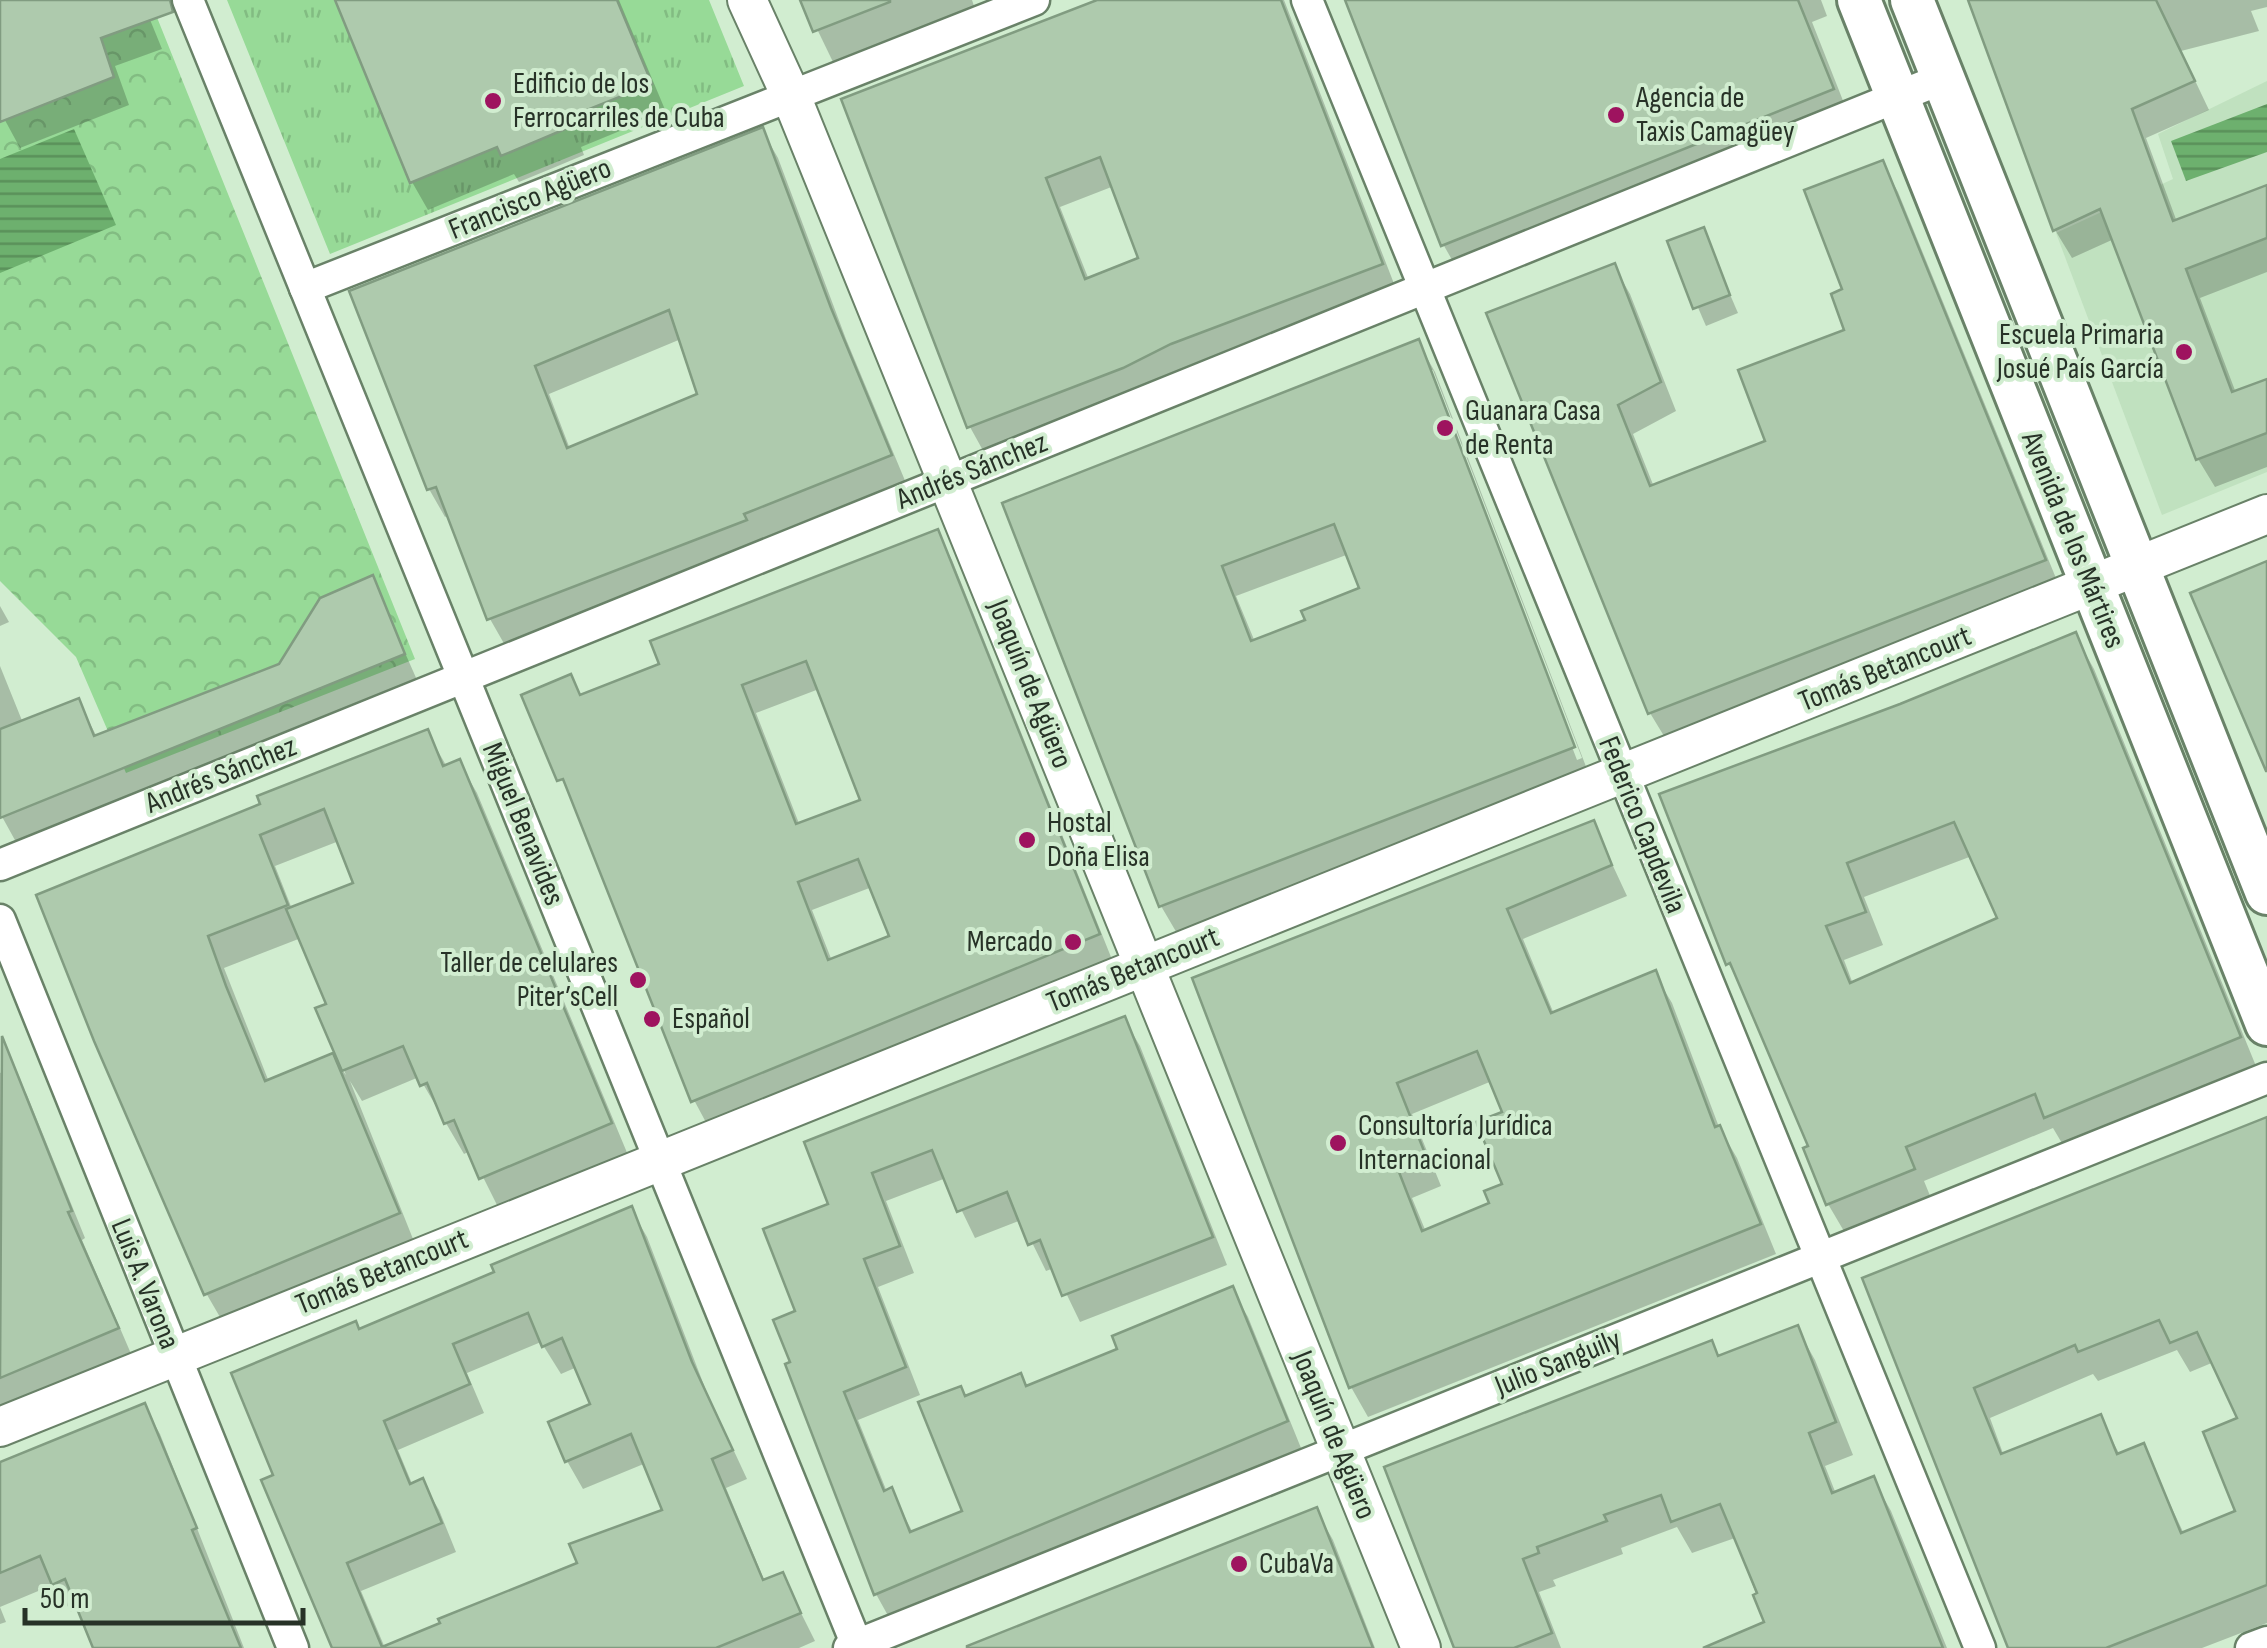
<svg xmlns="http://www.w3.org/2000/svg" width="2267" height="1648" font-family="'Sofia Sans Condensed',sans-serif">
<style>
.built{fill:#c0e1bf}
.grass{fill:url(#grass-tufts)}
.park{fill:url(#park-crowns)}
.water{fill:url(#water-rules)}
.shadow{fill:#0003;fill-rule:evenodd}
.building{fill:#aecaad;stroke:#819c81;stroke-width:2.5;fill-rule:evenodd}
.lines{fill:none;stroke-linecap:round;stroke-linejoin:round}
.minor-casing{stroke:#698268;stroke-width:35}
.tertiary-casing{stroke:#698268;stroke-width:42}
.secondary-casing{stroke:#698268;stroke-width:48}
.minor{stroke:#fff;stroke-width:30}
.tertiary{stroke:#fff;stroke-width:38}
.secondary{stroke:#fff;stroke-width:42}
.poi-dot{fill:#9e135f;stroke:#d1edd0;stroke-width:4}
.labels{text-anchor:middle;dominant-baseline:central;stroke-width:8;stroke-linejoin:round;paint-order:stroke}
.poi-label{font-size:30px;fill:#273227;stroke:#d1edd0;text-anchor:start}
.street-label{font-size:30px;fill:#273227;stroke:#d1edd0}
</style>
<defs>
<pattern id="grass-tufts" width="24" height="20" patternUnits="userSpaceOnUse" patternTransform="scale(2.5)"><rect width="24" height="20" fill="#97da97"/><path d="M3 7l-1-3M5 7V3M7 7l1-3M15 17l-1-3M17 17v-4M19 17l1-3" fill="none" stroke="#82bc82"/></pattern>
<pattern id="park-crowns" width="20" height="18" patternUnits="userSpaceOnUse" patternTransform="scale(2.5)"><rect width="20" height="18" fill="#97da97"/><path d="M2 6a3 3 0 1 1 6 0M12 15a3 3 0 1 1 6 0" fill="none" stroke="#82bc82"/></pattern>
<pattern id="water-rules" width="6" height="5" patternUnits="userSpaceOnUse" patternTransform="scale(2.5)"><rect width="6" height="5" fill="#6db06e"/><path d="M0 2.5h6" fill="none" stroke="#5a905a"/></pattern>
</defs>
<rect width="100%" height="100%" fill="#d1edd0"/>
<path class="built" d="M2267,81v391l-105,43 -106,-282 117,-54 -15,-45z"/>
<path class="grass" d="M227,0h108l75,183 87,-36 4,8 66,-37 84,-34 -34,-84h92l35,86 -414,168z"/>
<path class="park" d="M0,0h150l265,659 -289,114 -50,-116 -76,-76z"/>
<g class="water">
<path d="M2267,104v48l-81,29 -15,-40z"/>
<path d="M74,129l42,96 -116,48v-114z"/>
</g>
<g class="shadow">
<path d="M7,0h135l20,49 -47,17 14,39 -109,43 -20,-37v-105z"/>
<path d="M338,0h281l47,112 -85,35 3,8 -31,13 -34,14 -5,-8 -86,36 -16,-28z"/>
<path d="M803,0h169l2,6 -141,56z"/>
<path d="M1103,0h181l114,294 -412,162 -16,-29 -126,-327zM1114,186l28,73 -53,21 -29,-73z"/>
<path d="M1347,0h474l6,16 -15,6 41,104 -389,155 -21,-37z"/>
<path d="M1970,0h297v7l-16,4 8,20 -78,20 28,59 -63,28 31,84 90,-35v85l-67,26 36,95 31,-12v86l-52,20 -17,-28 -84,-220 -42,19 -17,-28z"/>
<path d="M762,130l16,28 68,181 60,144 -400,164 -16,-28 -41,-104 -4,2 -16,-28 -76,-197zM681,339l19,57 -130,53 -21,-55z"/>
<path d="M1882,163l16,29 162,396 -393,153 -17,-28 -161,-399 125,-48 16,28 46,117 -43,23 21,53 114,-44 79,-112 -1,-40z"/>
<path d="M1702,230l36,83 -32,13 -36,-83z"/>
<path d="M1418,342l17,30 155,405 -412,158 -17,-29 -156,-401zM1428,370h5l149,388 -5,2zM1349,554l13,36 -54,32 -53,20 -19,-46z"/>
<path d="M936,532l16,28 161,402 -404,166 -15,-28 -119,-292 -51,-112 46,-19 12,20 80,-31zM819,689l44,112 -63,25 -44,-113zM872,887l20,51 -60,23 -20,-51z"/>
<path d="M372,578l45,102 -401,162 -16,-29v-147l23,57 55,-22 19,36 184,-71z"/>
<path d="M0,606l9,16 -9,4z"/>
<path d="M2075,635l19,34 164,402 -192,79 -13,-22 -129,53 9,22 -85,35 -20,-34 -22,-55 5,-2 -65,-152 -18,-32 173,-256zM1972,856l29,64 -148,64 -9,-24 39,-15 -19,-48z"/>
<path d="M427,732l20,35 12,-5 18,31 151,362 -129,54 -29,-58 -6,3 -45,-77 -57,24 -12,-20 65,163 -191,80 -18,-31 -110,-252 167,-235zM339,841l17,43 -64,25 -17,-43zM301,938l28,67 -10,4 27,66 -14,-19 -63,26 -45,-114z"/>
<path d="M1593,823l34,73 -104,43 31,75 100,-41 18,30 47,124 18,31 39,96 -408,163 -17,-30 -156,-407zM1492,1081l13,32v73l-12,19 -67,27 -14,-34 29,-12 -29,-72z"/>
<path d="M1124,1019l16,27 87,219 -147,57 -26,-54 -8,3 -25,-51 -46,18 -29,-60 -60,23 28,72 -36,14 42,108 -62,25 29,72 4,-2 22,43 52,-21v-114l61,-10 94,-37 112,-61 16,27 53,131 -410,173 -15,-27 -88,-229 5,-2 5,-50 34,-108 -24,-62z"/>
<path d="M12,1068l15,27 58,143 -3,2 50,116 -132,54v-337z"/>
<path d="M2267,1122v501l-65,25h-191l-146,-368zM2177,1350l13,22 24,-10 26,57 -1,93 -55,22 -41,-88 -23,9 -20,-37 -96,38 -14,-38 103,-44 5,7z"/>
<path d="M631,1209l16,28 60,156 40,86 -21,9 39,94 17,-7 33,66 -16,7h-413l195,-84 84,-52 -19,-49 -63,26 -16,-28 27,-55 -17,-39 -16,7 -20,-32 -74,31 17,40 -86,37 15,36 9,-5 17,29 17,42 -95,39 24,57h-52l-56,-172 82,-145 138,-57z"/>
<path d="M1797,1328l18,32 38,95 -28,11 11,28 37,-15 18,32 56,137h-244l64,-25 -32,-85 -43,15 -15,-26 -56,21 2,6 -70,26 3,6 -17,6 22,56h-101l-73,-180 324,-125 9,15z"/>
<path d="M144,1406l16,28 84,214h-148l-17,-40 -8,4 -16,-28 -55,23 6,15 -6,2v-158z"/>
<path d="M1316,1510l17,30 42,108h-406z"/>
</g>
<g class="building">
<path d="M0,0h170l3,12 -72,26 13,39 -114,45z"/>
<path d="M335,0h282l35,84 -85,34 3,9 -33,14 -36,15 -4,-9 -87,36z"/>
<path d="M800,0h90v2l-77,30z"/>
<path d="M1097,0h184l102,264 -212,80 -48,24 -156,60 -126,-329zM1100,157l38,101 -53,21 -39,-101z"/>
<path d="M1345,0h453l36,89 -393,157z"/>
<path d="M1968,0h188l39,81 -63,28 41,112 94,-36v53l-81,31 46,123 35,-13v54l-71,27 -96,-251 -47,22z"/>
<path d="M763,127l68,181 61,147 -148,59 3,6 -260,100 -51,-133 -9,3 -78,-199zM669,310l28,84 -130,54 -32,-82z"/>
<path d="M1883,160l163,400 -398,154 -162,-401 129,-50 46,119 -43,23 32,81 115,-45 -27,-71 106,-40 -13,-36 11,-5 -38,-99z"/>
<path d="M1704,227l26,68 -37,14 -26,-68z"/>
<path d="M1419,339l156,408 -416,160 -157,-404zM1334,524l25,64 -58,23 4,9 -54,21 -29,-75z"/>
<path d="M938,529l162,405 -409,168 -128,-323 -6,2 -36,-86 50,-21 9,21 79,-31 -9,-23zM806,661l54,139 -64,24 -54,-139zM858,859l31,77 -61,24 -30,-78z"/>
<path d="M2267,561v210h-1l-76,-178z"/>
<path d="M373,575l32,79 -405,164v-89l79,-31 15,38 185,-72 41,-66z"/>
<path d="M2076,632l165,405 -197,81 -9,-24 -129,53 9,22 -89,36 -23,-57 5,-2 -78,-183 -4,2 -67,-171 241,-90zM1954,822l43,96 -147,65 -24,-57 40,-14 -19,-49z"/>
<path d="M428,729l15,37 17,-7 152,364 -133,56 -25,-59 -10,4 -17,-41 -7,3 -17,-40 -61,25 -27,-63 11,-4 -40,-95 67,-26 -29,-74 -64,26 28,70 -80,31 18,50 39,95 68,-28 67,160 -196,82 -110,-254 -58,-146 224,-91 -3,-8z"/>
<path d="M1594,820l18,45 -105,44 44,104 105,-43 59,157 5,-2 41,99 -412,164 -157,-410zM1477,1051l25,61 -26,10 26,62 -18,7 5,12 -67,28 -25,-64 29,-11 -29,-73z"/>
<path d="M1125,1016l88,221 -151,59 -22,-56 -12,5 -21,-53 -50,20 -25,-62 -60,23 28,73 -36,13 42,108 -62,25 40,99 8,-4 18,45 52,-21 -44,-109 43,-16 4,10 56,-23 5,13 91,-37 -5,-13 121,-50 55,135 -414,174 -89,-231 5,-2 -17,-42 22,-9 -32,-82 65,-25 -24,-62z"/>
<path d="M2,1036l70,175 -4,1 51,116 -119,50z"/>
<path d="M2267,1117v468l-161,63h-98l-146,-370zM2159,1320l11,23 27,-11 40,86 -34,14 32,79 -54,22 -37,-90 -27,11 -16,-40 -100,40 -27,-66 101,-43 3,7z"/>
<path d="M632,1206l60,156 41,88 -21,9 51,121 20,-8 18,41 -85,35h-384l-71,-168 12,-5 -42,-102 125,-52 3,8 135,-57 -3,-7zM528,1313l14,34 20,-9 28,66 -42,18 17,40 66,-28 31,76 -93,34 8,19 -139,56 2,4 -58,24 -35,-84 95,-40 -19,-45 -13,6 -26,-63 86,-37 -17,-40z"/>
<path d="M1798,1325l38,97 -27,11 23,60 42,-17 69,172h-240l61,-26 -11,-27 4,-2 -37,-89 -49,18 -10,-27 -57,20 3,6 -70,26 2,6 -16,6 29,74 -38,15h-60l-70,-181 328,-127 6,16z"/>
<path d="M145,1403l52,125 -5,2 49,118h-148l-28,-69 -13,6 -12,-29 -40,17v-111z"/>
<path d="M1317,1507l56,141h-406v-2z"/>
</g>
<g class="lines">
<g class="minor-casing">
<g id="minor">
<path d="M188,0l670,1648"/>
<path d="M1307,0l673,1648"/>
<path d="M305,288l729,-288"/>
<path d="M0,865l1944,-787"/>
<path d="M0,920l293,728"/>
<path d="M849,1648l1418,-570"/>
<path d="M2251,1648l16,-6"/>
</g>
</g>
<g class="tertiary-casing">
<g id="tertiary">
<path d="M747,0l44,96 630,1552"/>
<path d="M0,1427l2267,-913"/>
</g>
</g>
<g class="secondary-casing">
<g id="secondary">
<path d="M1859,0l408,1024"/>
<path d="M1912,0l355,893"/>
</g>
</g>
<use href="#minor" class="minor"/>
<use href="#tertiary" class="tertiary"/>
<use href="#secondary" class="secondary"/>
</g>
<g class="poi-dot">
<circle cx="493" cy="101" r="10"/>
<circle cx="1616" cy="115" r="10"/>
<circle cx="2184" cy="352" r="10"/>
<circle cx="1445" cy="428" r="10"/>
<circle cx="1027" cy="840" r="10"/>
<circle cx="1073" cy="942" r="10"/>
<circle cx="638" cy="980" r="10"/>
<circle cx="652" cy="1019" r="10"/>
<circle cx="1338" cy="1143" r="10"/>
<circle cx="1239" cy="1564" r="10"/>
</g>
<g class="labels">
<g class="poi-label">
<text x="513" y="84">Edificio de los<tspan x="513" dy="34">Ferrocarriles de Cuba</tspan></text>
<text x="1636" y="98">Agencia de<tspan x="1636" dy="34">Taxis Camagüey</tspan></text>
<text x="2164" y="335" text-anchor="end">Escuela Primaria<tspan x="2164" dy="34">Josué País García</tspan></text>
<text x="1465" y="411">Guanara Casa<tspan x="1465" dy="34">de Renta</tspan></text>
<text x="1047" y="823">Hostal<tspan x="1047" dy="34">Doña Elisa</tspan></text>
<text x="1053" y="942" text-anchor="end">Mercado</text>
<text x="618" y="963" text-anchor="end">Taller de celulares<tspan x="618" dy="34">Piter’sCell</tspan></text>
<text x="672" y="1019">Español</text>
<text x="1358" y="1126">Consultoría Jurídica<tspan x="1358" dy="34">Internacional</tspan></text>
<text x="1259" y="1564">CubaVa</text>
</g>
<g class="street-label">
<text transform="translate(530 199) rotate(-22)">Francisco Agüero</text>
<text transform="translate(972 471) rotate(-22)">Andrés Sánchez</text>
<text transform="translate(2073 540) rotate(68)">Avenida de los Mártires</text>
<text transform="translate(1885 669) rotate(-22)">Tomás Betancourt</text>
<text transform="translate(1030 684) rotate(68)">Joaquín de Agüero</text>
<text transform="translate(221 775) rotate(-22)">Andrés Sánchez</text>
<text transform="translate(523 824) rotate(68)">Miguel Benavides</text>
<text transform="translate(1642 825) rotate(68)">Federico Capdevila</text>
<text transform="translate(1133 970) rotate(-22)">Tomás Betancourt</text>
<text transform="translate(382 1272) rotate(-22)">Tomás Betancourt</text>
<text transform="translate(145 1284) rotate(68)">Luis A. Varona</text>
<text transform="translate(1558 1363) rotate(-22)">Julio Sanguily</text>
<text transform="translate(1334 1435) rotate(68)">Joaquín de Agüero</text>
</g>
</g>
<path d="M25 1608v15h278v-15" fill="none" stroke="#273227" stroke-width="5"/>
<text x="40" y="1608" font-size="30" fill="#273227" stroke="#d1edd0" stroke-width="8" paint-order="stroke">50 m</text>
</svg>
